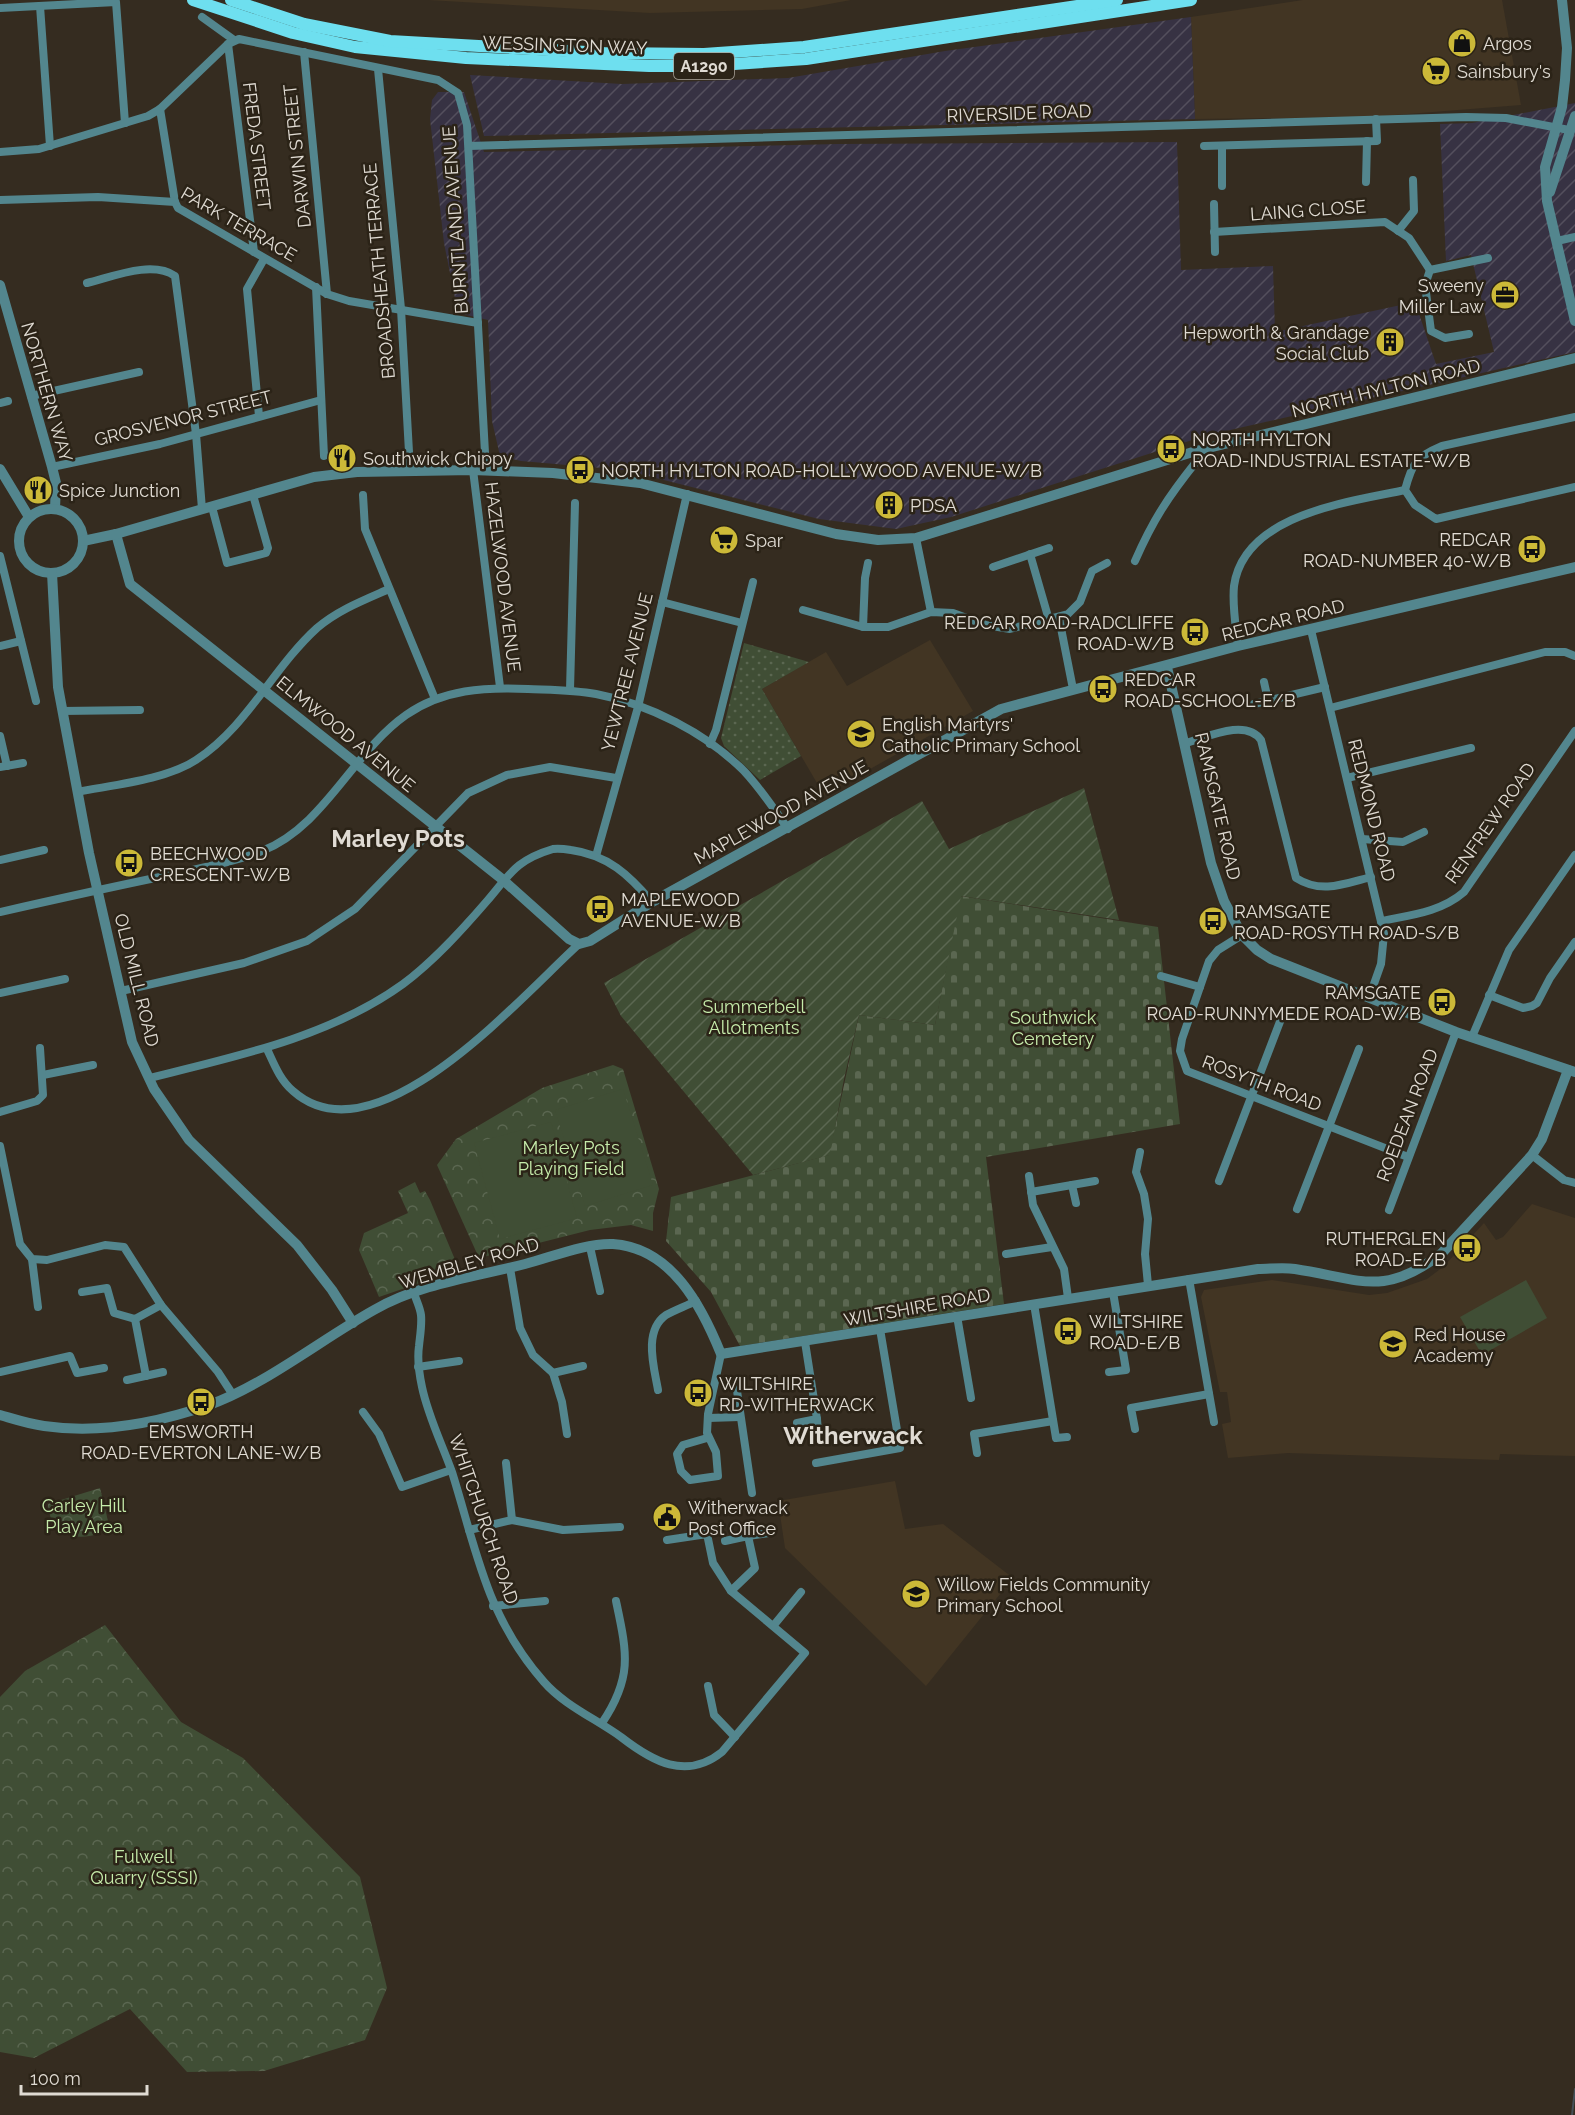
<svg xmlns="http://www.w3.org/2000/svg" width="1575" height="2115" font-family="Raleway,sans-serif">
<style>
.built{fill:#423523}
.industrial{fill:url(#industrial-furrows)}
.grass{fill:url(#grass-dots)}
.forest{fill:url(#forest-crowns)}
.cemetery{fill:url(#cemetery-stones)}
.garden{fill:url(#garden-furrows)}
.pitch{fill:#404e35}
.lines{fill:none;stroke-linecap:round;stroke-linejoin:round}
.stream{stroke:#445057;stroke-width:2}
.minor{stroke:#53868e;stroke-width:8}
.tertiary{stroke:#53868e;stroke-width:10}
.primary{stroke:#6edfef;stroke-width:12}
.labels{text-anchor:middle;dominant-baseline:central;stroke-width:5;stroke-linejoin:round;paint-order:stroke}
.shield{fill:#2b2317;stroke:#aaa49b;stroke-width:1.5}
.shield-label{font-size:16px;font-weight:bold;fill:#e0dbd3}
.poi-label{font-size:18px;fill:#e0dbd3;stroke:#2b2317;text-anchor:start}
.street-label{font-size:18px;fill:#e0dbd3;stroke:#2b2317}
.park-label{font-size:18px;fill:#c6ecab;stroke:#2b2317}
.district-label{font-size:24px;font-weight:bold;fill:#e0dbd3;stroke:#2b2317}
</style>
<defs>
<pattern id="industrial-furrows" width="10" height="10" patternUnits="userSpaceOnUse" patternTransform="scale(1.5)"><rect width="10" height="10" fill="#373243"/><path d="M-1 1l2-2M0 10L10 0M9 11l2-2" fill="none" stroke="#544f5d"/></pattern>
<pattern id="grass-dots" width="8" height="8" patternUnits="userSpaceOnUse" patternTransform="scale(1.5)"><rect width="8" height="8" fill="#404e35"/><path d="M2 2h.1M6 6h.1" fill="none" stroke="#5b6751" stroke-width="1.8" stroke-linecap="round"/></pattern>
<pattern id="forest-crowns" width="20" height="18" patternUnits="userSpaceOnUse" patternTransform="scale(1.5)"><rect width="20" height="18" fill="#404e35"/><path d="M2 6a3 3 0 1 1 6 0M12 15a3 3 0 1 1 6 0" fill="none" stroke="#5b6751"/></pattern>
<pattern id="cemetery-stones" width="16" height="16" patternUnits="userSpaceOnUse" patternTransform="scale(1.5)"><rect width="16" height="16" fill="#404e35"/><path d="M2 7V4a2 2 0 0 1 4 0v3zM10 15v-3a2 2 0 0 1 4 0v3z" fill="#5b6751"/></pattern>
<pattern id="garden-furrows" width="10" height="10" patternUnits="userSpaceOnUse" patternTransform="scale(1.5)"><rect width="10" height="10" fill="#404e35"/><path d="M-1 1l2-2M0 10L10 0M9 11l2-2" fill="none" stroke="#5b6751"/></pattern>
</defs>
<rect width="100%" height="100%" fill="#352c20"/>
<g class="built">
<path d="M428,0h423l-49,9 -152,4z"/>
<path d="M1303,0h199l19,105 -151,12 -175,2 -4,-102z"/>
<path d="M930,640l43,71 -149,84 -62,-106 64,-37 21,34z"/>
<path d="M1532,1204l43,14v238l-75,-2 -1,6 -211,-7 -60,5 -6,-34 9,-2 -4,-30h-7l-19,-95 3,-7 68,-10 97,15 18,-2 40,-14 16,-12 41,-44 12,17 7,-3z"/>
<path d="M895,1481l10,48 38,-5 70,54 -87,108 -141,-138 -7,-47z"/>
</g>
<g class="industrial">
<path d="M1191,17l4,102 -711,17 -14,-61 152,9 166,-6 157,-27z"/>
<path d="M438,92h26l20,60 354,-8 339,-2 4,128 92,-4 2,66 140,-30 21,62 58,-12 -23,-97 -25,6 -6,-137 32,-1 103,-20v249l-367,83 -257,82 -55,12 -77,-10 -195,-49 -103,-9 -21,-5 -8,-35 -4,-101 -30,-7 -14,-70 -14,-124 2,-19z"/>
</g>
<path class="grass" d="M744,643l65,19 -47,27 39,67 -41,24 -36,-34 -3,-8z"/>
<g class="forest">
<path d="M613,1065l10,4 36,120 -6,24v18l-22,-6 -41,5 -111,28 -42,-93 19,-26 86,-51z"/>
<path d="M415,1182l5,11 5,-2 5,9 26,62 -16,14 -61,21 -20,-47 5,-17 44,-20 -10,-22z"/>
<path d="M100,1488l8,33 -7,12c-25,9 -51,3 -53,-29z"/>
<path d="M105,1625l76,97 62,36 117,119 27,111 -22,52 -101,31 -77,1 -57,-63 -96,49 -34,-6v-355l25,-26z"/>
</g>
<path class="cemetery" d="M960,896l198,31 22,197 -194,33 18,147 -264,42 -29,-54 -45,-51 5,-44 158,-42 30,-140 76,10z"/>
<path class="garden" d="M1084,788l35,132 -158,-24 -26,129 -76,-10 -15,64 -14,76 -77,20 -132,-159 -17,-33 318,-182 27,48z"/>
<g class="pitch">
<path d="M623,1089l30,96 -68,21 -30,-96z"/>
<path d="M551,1122l26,96 -77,21 -26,-96z"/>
<path d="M1526,1280l21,38 -65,37 -22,-38z"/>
</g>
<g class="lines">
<path class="stream" d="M1572,2115l3,-26"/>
<g class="minor">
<path d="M40,6l10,140"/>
<path d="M0,8l116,-6 9,121"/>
<path d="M202,17l32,23"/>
<path d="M228,44l26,208"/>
<path d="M304,52l23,242"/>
<path d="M378,69l23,240 9,161"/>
<path d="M160,109l15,93"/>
<path d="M469,146l997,-29 40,1 63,12"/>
<path d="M1204,146l173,-5 -1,-22"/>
<path d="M1222,146v40"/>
<path d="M0,152l39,-3 109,-33 12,-7 68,-65 11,-5 199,41 20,13 9,32 19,346"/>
<path d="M1366,182l1,-41"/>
<path d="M0,200l98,-3 77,5 3,6 149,86 22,7 129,22"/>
<path d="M1214,204l1,48"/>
<path d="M1398,231l16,-20 -1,-31"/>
<path d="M1214,232l171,-10 24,16 21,32 58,-12"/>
<path d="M1557,241l18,-4"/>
<path d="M1430,270l-5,15 6,46 14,7 24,-4"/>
<path d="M87,283c25,-6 65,-23 88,-7l21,158 6,75"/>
<path d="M316,287l8,169"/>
<path d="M31,396l108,-24"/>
<path d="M0,403l8,-2"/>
<path d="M259,416l-12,-127 17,-30"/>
<path d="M1575,417l-133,29c-26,11 -30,17 -37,44l10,15 21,14 139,-32"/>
<path d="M52,467l108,-23 161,-44"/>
<path d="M473,470l27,217"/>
<path d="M363,495l2,34 70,170"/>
<path d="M212,507l15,56 39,-10 2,-5 -15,-53"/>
<path d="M916,538l15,74"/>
<path d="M1030,554l19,66"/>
<path d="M0,556l36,145"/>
<path d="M1135,561c18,-41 33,-64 61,-99v-11"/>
<path d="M993,567l56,-19"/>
<path d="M662,602l80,21"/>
<path d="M803,610l60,17h25l43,-15 22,1 33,12 24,4 58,-15 12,-12 12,-31 15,-8"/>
<path d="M1059,618l14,71"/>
<path d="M863,627l2,-49 3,-15"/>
<path d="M1311,630l73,304 -3,30 -12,34"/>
<path d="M0,646l21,-5"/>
<path d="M1238,646c-2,-19 -6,-40 -4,-60 10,-72 115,-84 171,-96"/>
<path d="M1264,682l4,18"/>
<path d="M570,690l5,-187"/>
<path d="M1254,704l71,-17"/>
<path d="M1330,708l215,-56h20l10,4"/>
<path d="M62,711l78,-1"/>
<path d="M0,736l7,30"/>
<path d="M1186,743c21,-6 60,-25 75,-3l35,138c25,16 48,6 75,-1"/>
<path d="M710,744l6,-14 37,-148"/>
<path d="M0,767l23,-4"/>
<path d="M1347,778l124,-30"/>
<path d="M77,792c35,-7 89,-12 119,-32 51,-33 77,-92 121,-132 21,-18 47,-28 72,-39"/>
<path d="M1362,839l41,3 21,-10"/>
<path d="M596,856l42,-149 49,-213"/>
<path d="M0,860l44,-10"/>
<path d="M0,912c53,-12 107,-24 160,-35 33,-8 70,-13 102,-26 63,-25 90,-98 144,-136 37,-26 79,-28 122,-26 23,1 46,1 68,5 53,10 110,39 148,77 17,18 30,38 44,58"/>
<path d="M1381,921c30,-6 60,-9 83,-29l111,-161"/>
<path d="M1242,935l-24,15 -9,11 -27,78 -2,12 7,20 221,86"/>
<path d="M1161,976l39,11"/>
<path d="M121,991l123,-28 63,-22 48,-32 113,-116 39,-18 43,-8 66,11"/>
<path d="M0,993l65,-14"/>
<path d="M1489,995l34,13 9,-2 5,-3 13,-25 25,-36"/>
<path d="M1472,1037l37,-87 66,-95"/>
<path d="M267,1049c7,15 13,31 26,42 83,74 229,-96 286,-147"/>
<path d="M43,1075l50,-10"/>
<path d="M149,1078c85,-21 181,-41 254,-94 31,-23 59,-54 84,-83 23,-27 29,-41 66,-52 6,-1 12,0 18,1 37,5 58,25 81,52"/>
<path d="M0,1112l37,-11 6,-6 -3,-47"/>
<path d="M0,1146l20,98 12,15 15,1 58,-15 19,2 37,58 57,67 15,23"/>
<path d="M1140,1152l-4,20 8,22 4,25 -3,35 3,31"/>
<path d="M1532,1155l32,25 11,3"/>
<path d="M1029,1176l4,29 31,64 4,29"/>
<path d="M1219,1181l62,-162"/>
<path d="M1072,1185l4,18"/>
<path d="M1031,1192l64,-11"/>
<path d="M1297,1209l62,-160"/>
<path d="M1389,1210l67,-178"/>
<path d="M590,1247l10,44"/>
<path d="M1006,1254l46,-7"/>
<path d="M32,1259l6,48"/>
<path d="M510,1268l10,60 13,27 20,18 9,29 5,32"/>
<path d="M1189,1279l25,143"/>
<path d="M82,1292l25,-4 7,25 21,6 26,-14"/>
<path d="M414,1293c2,7 6,14 7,22 1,10 -1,21 -2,31 -2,14 0,27 3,41 6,29 20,57 30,85 25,80 34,144 92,210 20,23 52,37 77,55 31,24 65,44 101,15l83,-99 -74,-62 -18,-28 -6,-29 -40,6"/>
<path d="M1034,1304l22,134 11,-1"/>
<path d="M957,1316l14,82"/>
<path d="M135,1319l11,57"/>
<path d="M418,1367l41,-6"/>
<path d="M0,1372l70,-16 7,17 27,-5"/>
<path d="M1109,1372l17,-2 -13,-78"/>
<path d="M553,1373l30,-7"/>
<path d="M127,1380l36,-8"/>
<path d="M736,1384l16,109"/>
<path d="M658,1390c-4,-23 -15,-59 8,-75 9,-5 20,-9 30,-14"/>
<path d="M363,1412l16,22 23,53 49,-17"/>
<path d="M708,1418l32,-1"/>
<path d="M817,1419l1,13"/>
<path d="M797,1423l20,-4 -12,-77"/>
<path d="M1135,1429l-4,-21 78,-14"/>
<path d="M707,1438l-24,7 -6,9 4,17 9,9 28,-4 -2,-24 -9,-19 1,-19 13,-60"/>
<path d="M977,1453l-3,-19 79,-13"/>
<path d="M506,1463l6,57"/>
<path d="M816,1463l84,-15 -20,-119"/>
<path d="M469,1530l43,-10 51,10 57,-3"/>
<path d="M748,1536l21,-3"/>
<path d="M725,1541l23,-5 7,32 -24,23"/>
<path d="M493,1606l52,-5"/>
<path d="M774,1625l27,-33"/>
<path d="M708,1686l6,29 21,22"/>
<path d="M602,1723c31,-46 25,-70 14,-122"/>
</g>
<g class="tertiary">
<path d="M1562,0l5,48 -2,32 -3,27 -17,60 2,34 28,120"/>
<path d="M1550,192l25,-76"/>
<path d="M0,285l52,182 4,16 -1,26"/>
<path d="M0,469l29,48"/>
<circle cx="51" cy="541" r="32"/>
<path d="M116,534l14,50 372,295 67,60 10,5 11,-3 62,-39 349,-193 237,-63 337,-79"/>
<path d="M83,541l33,-7 198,-57 43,-5 116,-2 80,3 87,10 196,51 42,6 38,-2 280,-87 379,-93"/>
<path d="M52,573l6,114 31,166 43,189 22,47 35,51 108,105 35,45 21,33"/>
<path d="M1167,667l44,196 13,38 18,34 15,15 14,9 185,73 119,40"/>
<path d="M0,1415c14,4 29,9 44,11 55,8 113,-3 165,-21 54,-19 113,-66 165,-95 45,-26 100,-33 151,-46 27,-7 60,-21 88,-20 59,4 89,63 108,110l537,-85c12,0 25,-2 37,0 65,10 89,29 147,-16l90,-98 10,-16 26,-69"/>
</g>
<g class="primary">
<path d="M193,0l100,33 62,14 111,11 183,8h56l101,-7 385,-59"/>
<path d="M231,0l73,24 86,17 214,12 100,1 100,-7 313,-47"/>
</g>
</g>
<defs>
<g id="shop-disc" transform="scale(1.5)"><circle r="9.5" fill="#ccb938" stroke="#2b2317"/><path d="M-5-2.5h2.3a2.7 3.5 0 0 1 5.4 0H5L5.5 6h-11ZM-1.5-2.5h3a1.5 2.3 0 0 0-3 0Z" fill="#111"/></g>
<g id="supermarket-disc" transform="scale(1.5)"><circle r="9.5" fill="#ccb938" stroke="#2b2317"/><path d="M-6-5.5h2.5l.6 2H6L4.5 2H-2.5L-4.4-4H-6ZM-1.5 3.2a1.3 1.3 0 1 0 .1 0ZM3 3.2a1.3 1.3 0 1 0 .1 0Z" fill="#111"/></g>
<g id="office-disc" transform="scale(1.5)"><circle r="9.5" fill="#ccb938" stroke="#2b2317"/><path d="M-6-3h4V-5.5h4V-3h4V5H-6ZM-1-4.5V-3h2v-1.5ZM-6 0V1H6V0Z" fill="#111"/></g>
<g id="building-disc" transform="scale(1.5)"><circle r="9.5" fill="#ccb938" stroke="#2b2317"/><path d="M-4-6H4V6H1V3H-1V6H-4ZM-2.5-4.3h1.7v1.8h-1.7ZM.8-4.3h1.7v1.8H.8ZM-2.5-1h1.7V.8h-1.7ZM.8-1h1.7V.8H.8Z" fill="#111"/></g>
<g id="bus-disc" transform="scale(1.5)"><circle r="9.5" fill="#ccb938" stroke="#2b2317"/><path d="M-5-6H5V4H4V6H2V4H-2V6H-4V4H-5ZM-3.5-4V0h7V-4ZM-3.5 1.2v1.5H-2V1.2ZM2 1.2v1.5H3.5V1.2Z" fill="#111"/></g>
<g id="restaurant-disc" transform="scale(1.5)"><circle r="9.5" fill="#ccb938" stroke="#2b2317"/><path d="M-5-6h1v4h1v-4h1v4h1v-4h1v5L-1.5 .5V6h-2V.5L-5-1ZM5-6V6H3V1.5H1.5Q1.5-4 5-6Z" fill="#111"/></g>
<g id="school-disc" transform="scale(1.5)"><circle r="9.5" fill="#ccb938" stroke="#2b2317"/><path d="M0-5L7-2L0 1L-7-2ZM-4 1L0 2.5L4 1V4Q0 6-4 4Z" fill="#111"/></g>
<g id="civic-disc" transform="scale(1.5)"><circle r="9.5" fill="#ccb938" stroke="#2b2317"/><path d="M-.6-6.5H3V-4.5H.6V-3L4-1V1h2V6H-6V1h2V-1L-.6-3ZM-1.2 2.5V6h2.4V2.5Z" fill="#111"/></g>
</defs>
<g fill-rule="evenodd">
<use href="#shop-disc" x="1462" y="43"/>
<use href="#supermarket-disc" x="1436" y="71"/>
<use href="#office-disc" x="1505" y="295"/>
<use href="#building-disc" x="1390" y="342"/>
<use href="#bus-disc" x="1171" y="449"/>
<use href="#restaurant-disc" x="342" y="458"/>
<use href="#bus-disc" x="580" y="470"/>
<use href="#restaurant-disc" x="38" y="490"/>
<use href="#building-disc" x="889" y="505"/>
<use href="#supermarket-disc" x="724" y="540"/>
<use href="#bus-disc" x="1532" y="549"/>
<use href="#bus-disc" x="1195" y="632"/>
<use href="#bus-disc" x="1103" y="689"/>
<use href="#school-disc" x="861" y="734"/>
<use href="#bus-disc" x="129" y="863"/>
<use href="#bus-disc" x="600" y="909"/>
<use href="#bus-disc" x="1213" y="921"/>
<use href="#bus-disc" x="1442" y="1002"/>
<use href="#bus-disc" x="1467" y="1248"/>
<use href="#bus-disc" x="1068" y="1331"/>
<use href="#school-disc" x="1393" y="1344"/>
<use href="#bus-disc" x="698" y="1393"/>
<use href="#bus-disc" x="201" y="1402"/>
<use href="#civic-disc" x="667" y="1517"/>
<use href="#school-disc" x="916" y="1594"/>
</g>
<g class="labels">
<rect class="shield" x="674" y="53" width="60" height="26" rx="4.5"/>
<g class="shield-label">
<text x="704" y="66">A1290</text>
</g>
<g class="poi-label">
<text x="1483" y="43">Argos</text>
<text x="1457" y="71">Sainsbury's</text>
<text x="1484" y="285" text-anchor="end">Sweeny<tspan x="1484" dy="21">Miller Law</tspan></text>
<text x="1369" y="332" text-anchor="end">Hepworth &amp; Grandage<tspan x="1369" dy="21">Social Club</tspan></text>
<text x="1192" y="439">NORTH HYLTON<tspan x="1192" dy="21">ROAD-INDUSTRIAL ESTATE-W/B</tspan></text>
<text x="363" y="458">Southwick Chippy</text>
<text x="601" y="470">NORTH HYLTON ROAD-HOLLYWOOD AVENUE-W/B</text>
<text x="59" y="490">Spice Junction</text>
<text x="910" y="505">PDSA</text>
<text x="1511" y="539" text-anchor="end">REDCAR<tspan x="1511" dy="21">ROAD-NUMBER 40-W/B</tspan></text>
<text x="745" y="540">Spar</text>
<text x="1174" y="622" text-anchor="end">REDCAR ROAD-RADCLIFFE<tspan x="1174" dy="21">ROAD-W/B</tspan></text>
<text x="1124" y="679">REDCAR<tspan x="1124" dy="21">ROAD-SCHOOL-E/B</tspan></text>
<text x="882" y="724">English Martyrs'<tspan x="882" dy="21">Catholic Primary School</tspan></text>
<text x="150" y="853">BEECHWOOD<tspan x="150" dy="21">CRESCENT-W/B</tspan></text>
<text x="621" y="899">MAPLEWOOD<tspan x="621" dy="21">AVENUE-W/B</tspan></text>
<text x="1234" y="911">RAMSGATE<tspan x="1234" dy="21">ROAD-ROSYTH ROAD-S/B</tspan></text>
<text x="1421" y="992" text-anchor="end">RAMSGATE<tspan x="1421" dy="21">ROAD-RUNNYMEDE ROAD-W/B</tspan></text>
<text x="1446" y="1238" text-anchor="end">RUTHERGLEN<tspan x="1446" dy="21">ROAD-E/B</tspan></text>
<text x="1089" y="1321">WILTSHIRE<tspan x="1089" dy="21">ROAD-E/B</tspan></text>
<text x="1414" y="1334">Red House<tspan x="1414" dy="21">Academy</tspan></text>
<text x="719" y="1383">WILTSHIRE<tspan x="719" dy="21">RD-WITHERWACK</tspan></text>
<text x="201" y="1431" text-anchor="middle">EMSWORTH<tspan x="201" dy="21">ROAD-EVERTON LANE-W/B</tspan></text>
<text x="688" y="1507">Witherwack<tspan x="688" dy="21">Post Office</tspan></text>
<text x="937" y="1584">Willow Fields Community<tspan x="937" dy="21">Primary School</tspan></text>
</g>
<g class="street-label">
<text transform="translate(565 45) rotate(2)">WESSINGTON WAY</text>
<text transform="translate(1019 113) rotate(-2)">RIVERSIDE ROAD</text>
<text transform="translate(257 146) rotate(83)">FREDA STREET</text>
<text transform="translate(297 156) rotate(-96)">DARWIN STREET</text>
<text transform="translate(1308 210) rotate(-4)">LAING CLOSE</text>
<text transform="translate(455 220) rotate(-94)">BURNTLAND AVENUE</text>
<text transform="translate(239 224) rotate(30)">PARK TERRACE</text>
<text transform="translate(379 271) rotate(-95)">BROADSHEATH TERRACE</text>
<text transform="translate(1386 388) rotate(-14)">NORTH HYLTON ROAD</text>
<text transform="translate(47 392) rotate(74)">NORTHERN WAY</text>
<text transform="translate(183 418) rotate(-14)">GROSVENOR STREET</text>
<text transform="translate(503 577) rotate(83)">HAZELWOOD AVENUE</text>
<text transform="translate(1283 620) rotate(-14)">REDCAR ROAD</text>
<text transform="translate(627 672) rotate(-76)">YEWTREE AVENUE</text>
<text transform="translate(346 734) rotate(39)">ELMWOOD AVENUE</text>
<text transform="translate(1218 806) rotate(77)">RAMSGATE ROAD</text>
<text transform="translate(1372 810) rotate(76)">REDMOND ROAD</text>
<text transform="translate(781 812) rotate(-29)">MAPLEWOOD AVENUE</text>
<text transform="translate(1490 823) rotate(-55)">RENFREW ROAD</text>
<text transform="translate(137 980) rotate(76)">OLD MILL ROAD</text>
<text transform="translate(1262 1083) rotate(21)">ROSYTH ROAD</text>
<text transform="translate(1407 1115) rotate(-69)">ROEDEAN ROAD</text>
<text transform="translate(469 1263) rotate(-16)">WEMBLEY ROAD</text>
<text transform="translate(917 1307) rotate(-10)">WILTSHIRE ROAD</text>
<text transform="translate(484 1519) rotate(71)">WHITCHURCH ROAD</text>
</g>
<g class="park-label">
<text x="754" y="1006">Summerbell<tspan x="754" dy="21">Allotments</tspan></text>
<text x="1053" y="1017">Southwick<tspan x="1053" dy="21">Cemetery</tspan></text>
<text x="571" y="1147">Marley Pots<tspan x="571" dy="21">Playing Field</tspan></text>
<text x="84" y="1505">Carley Hill<tspan x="84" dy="21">Play Area</tspan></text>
<text x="144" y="1856">Fulwell<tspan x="144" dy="21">Quarry (SSSI)</tspan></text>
</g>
<g class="district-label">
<text x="398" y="838">Marley Pots</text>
<text x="853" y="1435">Witherwack</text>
</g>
</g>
<path d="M21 2085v9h126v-9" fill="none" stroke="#e0dbd3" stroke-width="3"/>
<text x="30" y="2085" font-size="18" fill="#e0dbd3" stroke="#2b2317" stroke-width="4.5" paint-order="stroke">100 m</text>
</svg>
